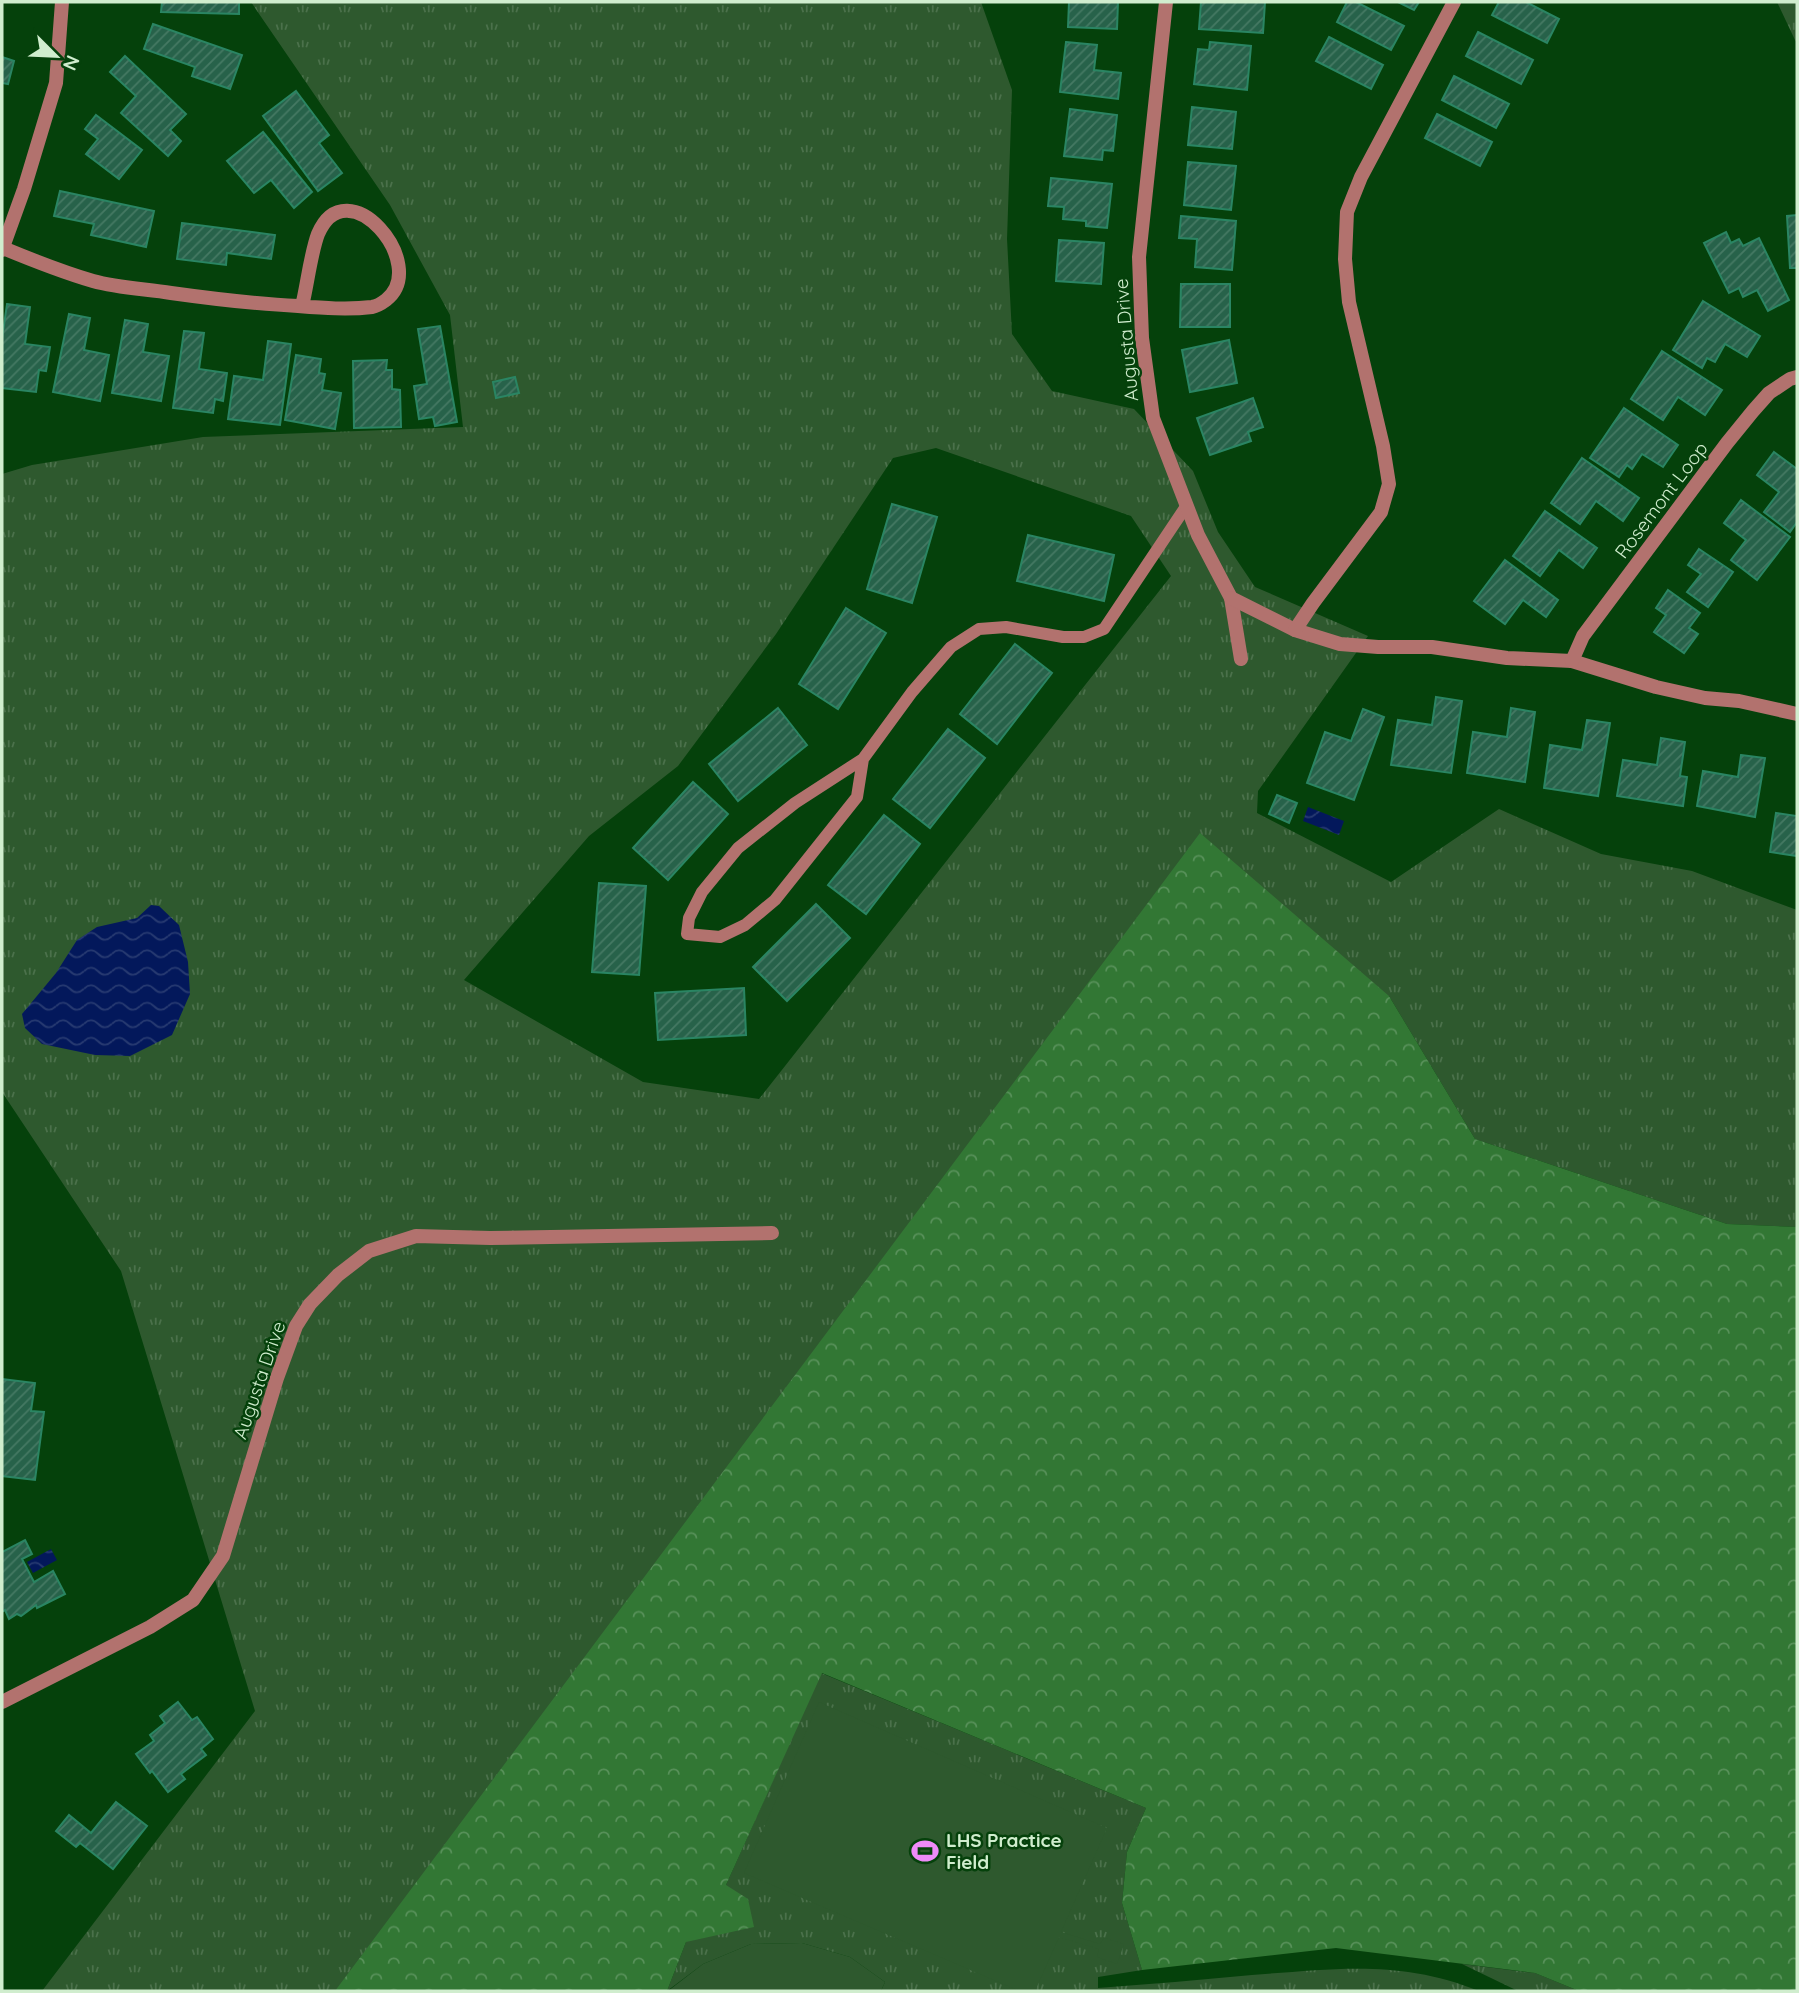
<svg xmlns="http://www.w3.org/2000/svg" width="1799" height="1993" font-family="Quicksand,sans-serif">
<style>
.grass{fill:url(#grass-tufts);fill-rule:evenodd}
.forest{fill:url(#forest-crowns)}
.park{fill:#2e592e}
.water{fill:url(#water-waves)}
.building{fill:url(#building-hatch);stroke:#2a8563;stroke-width:2}
.lines{fill:none;stroke-linecap:round;stroke-linejoin:round}
.service{stroke:#b2726e;stroke-width:12}
.minor{stroke:#b2726e;stroke-width:14}
.labels{text-anchor:middle;dominant-baseline:central;stroke-width:5;stroke-linejoin:round;paint-order:stroke}
.street-label{font-size:19px;fill:#d0edce;stroke:#05410b}
.poi-label{font-size:19px;font-weight:bold;fill:#d0edce;stroke:#05410b;text-anchor:start}
</style>
<defs>
<pattern id="grass-tufts" width="24" height="20" patternUnits="userSpaceOnUse" patternTransform="scale(1.75)"><rect width="24" height="20" fill="#2e592e"/><path d="M3 7l-1-3M5 7V3M7 7l1-3M15 17l-1-3M17 17v-4M19 17l1-3" fill="none" stroke="#4b714b"/></pattern>
<pattern id="forest-crowns" width="20" height="18" patternUnits="userSpaceOnUse" patternTransform="scale(1.75)"><rect width="20" height="18" fill="#327734"/><path d="M2 6a3 3 0 1 1 6 0M12 15a3 3 0 1 1 6 0" fill="none" stroke="#58915a"/></pattern>
<pattern id="water-waves" width="16" height="10" patternUnits="userSpaceOnUse" patternTransform="scale(1.75)"><rect width="16" height="10" fill="#03185b"/><path d="M0 5q4-4 8 0t8 0" fill="none" stroke="#273a71"/></pattern>
<pattern id="building-hatch" width="6" height="6" patternUnits="userSpaceOnUse" patternTransform="scale(1.75)"><rect width="6" height="6" fill="#27624a"/><path d="M-1 1l2-2M0 6l6-6M5 7l2-2" fill="none" stroke="#457963"/></pattern>
</defs>
<rect width="100%" height="100%" fill="#05410b"/>
<g class="grass">
<path d="M251,2h730l31,88 -5,149 5,95 40,57 82,18 59,62 25,61 37,55 113,49 -110,155 -1,22 134,69 108,-73 102,45 91,17 105,39v317l-70,-3 -252,-85 -86,-143 -1054,995h-293l213,-280 -134,-440 -119,-179v-618l30,-9 171,-28 260,-10 -13,-112 -60,-110zM936,448l195,68 40,60 -412,523 -116,-17 -179,-102 125,-144 89,-70 98,-132 117,-176z"/>
<path d="M1777,2h20v41l-2,-3z"/>
<path d="M821,1673l325,135 -19,44 -5,51 20,67 -44,7v11c51,-4 103,-8 154,-13 81,-6 149,-16 227,16h-598l4,-9 -35,-25 -48,-14 -51,1 -48,20 -36,27 19,-49 40,-57z"/>
<path d="M1462,1964l73,9 44,18h-61z"/>
</g>
<path class="forest" d="M1200,833l189,163 86,143 252,85 70,3v764h-218l-44,-18 -199,-25 -194,22 -20,-67 5,-51 19,-44 -324,-135 -96,212 22,14 6,28 -68,15 -19,49h-332z"/>
<g class="park">
<path d="M819,1702l288,126 -46,104 39,12 4,-6 20,6 -7,20 -20,-7 2,-8 -40,-12 -24,54h-16l-275,-118z"/>
<path d="M802,1943l48,14 35,25 -4,9h-213l35,-27 48,-20z"/>
</g>
<g class="water">
<path d="M1308,807l36,14 -5,14 -36,-14z"/>
<path d="M151,905l8,1 20,19 9,37 2,32 -18,41 -42,21 -35,-1 -53,-11 -17,-16 -3,-14 34,-41 21,-33 20,-13 40,-9z"/>
<path d="M51,1549l6,11 -24,13 -6,-11z"/>
</g>
<g class="building">
<path d="M162,2h77v12l-78,-2z"/>
<path d="M1069,2h49l-1,27 -49,-2z"/>
<path d="M1201,2h64l-2,31 -64,-4z"/>
<path d="M1347,2h9l48,24 -13,24 -54,-28z"/>
<path d="M1398,2h21l-5,8z"/>
<path d="M1499,2h27l33,17 -12,24 -55,-28z"/>
<path d="M153,24l89,31 -12,34 -38,-13 3,-9 -51,-18z"/>
<path d="M1478,32l55,28 -12,24 -55,-28z"/>
<path d="M1329,37l54,28 -12,24 -55,-28z"/>
<path d="M1066,42l31,3 -3,25 27,3 -3,26 -58,-7z"/>
<path d="M1210,42l41,4 -4,44 -53,-6 4,-35 11,1z"/>
<path d="M125,56l61,58 -16,16 11,11 -13,15 -47,-43 15,-17 -26,-24z"/>
<path d="M2,57l12,4 -6,23 -6,-1z"/>
<path d="M1454,76l55,28 -13,24 -54,-28z"/>
<path d="M296,91l33,44 -10,8 23,30 -24,18 -55,-75z"/>
<path d="M1192,107l44,5 -4,37 -44,-4z"/>
<path d="M1070,109l47,6 -4,36 -10,-1 -1,10 -38,-4z"/>
<path d="M1437,114l55,28 -12,24 -55,-28z"/>
<path d="M96,115l46,35 -23,29 -33,-25 12,-15 -13,-10z"/>
<path d="M263,132l49,60 -18,16 -23,-28 -17,13 -27,-32z"/>
<path d="M1188,162l48,4 -5,44 -47,-5z"/>
<path d="M1051,178l61,6 -5,44 -21,-2v-5l-23,-2 1,-12 -16,-1z"/>
<path d="M60,191l94,20 -8,36 -55,-12 3,-11 -40,-8z"/>
<path d="M1797,215v53h-7l-3,-52z"/>
<path d="M1181,216l55,5 -4,49 -37,-3 2,-28 -18,-1z"/>
<path d="M182,223l93,12 -4,24 -44,-6 -1,12 -49,-6z"/>
<path d="M1726,232l5,11 8,-4 4,7 16,-8 30,62 -21,11 -11,-21 -14,7 -4,-9 -10,5 -25,-50z"/>
<path d="M1059,240l45,3 -3,41 -45,-3z"/>
<path d="M1181,284h49v43h-50z"/>
<path d="M1703,301l57,35 -13,21 -22,-13 -10,18 -8,-4 -5,10 -29,-18z"/>
<path d="M7,304l23,3 -5,37 25,3 -4,24 -7,-1 -3,22 -34,-4v-49z"/>
<path d="M69,314l21,4 -6,32 25,5 -9,46 -47,-9z"/>
<path d="M125,320l23,4 -5,28 26,4 -8,45 -49,-8z"/>
<path d="M440,326l17,96 -22,4 -2,-9 -14,2 -5,-33 13,-2 -9,-55z"/>
<path d="M184,331l20,2 -5,36 28,4 -4,28 -8,-2 -2,14 -40,-5z"/>
<path d="M1229,340l8,43 -47,9 -8,-42z"/>
<path d="M268,341l23,3 -11,81 -52,-6 6,-43 29,4z"/>
<path d="M1662,351l60,39 -17,25 -27,-18 -15,23 -32,-21z"/>
<path d="M296,355l25,4 -2,14 6,1 -3,16 19,3 -6,36 -50,-9z"/>
<path d="M387,360l-1,10h6v19l8,1 1,37 -47,1 -1,-67z"/>
<path d="M515,377l4,16 -23,5 -3,-16z"/>
<path d="M1253,398l10,29 -15,5 3,9 -41,14 -13,-37z"/>
<path d="M1624,408l54,37 -15,22 -21,-13 -10,15 -5,-4 -8,12 -29,-19z"/>
<path d="M1774,452l23,17v53l-7,10 -26,-20 15,-20 -22,-17z"/>
<path d="M1582,458l57,40 -16,23 -27,-20 -16,23 -29,-21z"/>
<path d="M1741,500l49,37 -33,43 -26,-20 15,-20 -22,-17z"/>
<path d="M892,504l45,13 -25,86 -45,-14z"/>
<path d="M1545,511l52,37 -14,20 -24,-18 -19,26 -27,-20z"/>
<path d="M1028,535l86,20 -10,46 -87,-20z"/>
<path d="M1699,549l34,23 -25,35 -21,-15 14,-18 -13,-9z"/>
<path d="M1505,560l53,40 -12,17 -23,-17 -18,24 -31,-23z"/>
<path d="M1668,590l32,23 -11,15 9,6 -14,19 -30,-21 12,-17 -10,-7z"/>
<path d="M846,608l40,25 -48,76 -39,-25z"/>
<path d="M1015,644l37,29 -55,71 -37,-30z"/>
<path d="M1436,697l26,4 -11,72 -60,-8 7,-45 34,5z"/>
<path d="M778,708l29,37 -69,56 -29,-37z"/>
<path d="M1511,708l24,4 -10,70 -58,-9 6,-41 34,5z"/>
<path d="M1363,709l21,8 -30,83 -47,-17 18,-51 26,9z"/>
<path d="M1587,720l23,3 -12,73 -54,-8 6,-43 32,5z"/>
<path d="M948,729l37,29 -55,70 -37,-29z"/>
<path d="M1661,738l24,4 -5,34 7,1 -4,29 -66,-10 6,-36 34,5z"/>
<path d="M1741,755l24,3 -10,59 -58,-11 6,-35 35,6z"/>
<path d="M693,782l35,32 -60,66 -35,-32z"/>
<path d="M1277,795l20,8 -8,20 -20,-9z"/>
<path d="M1776,813l21,3v40l-27,-4z"/>
<path d="M884,815l36,29 -54,70 -38,-29z"/>
<path d="M599,883l47,3 -7,89 -47,-3z"/>
<path d="M816,904l34,34 -63,63 -34,-34z"/>
<path d="M744,988l2,47 -88,5 -3,-47z"/>
<path d="M2,1379l33,4 -4,28 13,1 -9,68 -33,-4z"/>
<path d="M25,1540l7,14 -10,5 12,23 19,-11 12,23 -28,14 -1,-3 -15,11 -4,-2 -8,5 -4,-9 -3,2v-60z"/>
<path d="M178,1702l14,18 5,-3 16,22 -12,10 5,6 -25,19 4,5 -17,13 -16,-21 -2,2 -14,-19 18,-13 -4,-6 15,-12 -5,-7z"/>
<path d="M116,1802l31,24 -34,43 -33,-26 -4,4 -20,-16 13,-16 22,18z"/>
</g>
<g class="lines">
<path class="service" d="M863,759l-6,38 -82,103 -30,25 -25,12 -33,-3 2,-16 13,-26 36,-44 57,-45 68,-44 49,-67 39,-45 28,-18 27,-2 57,10h21l20,-8 83,-124"/>
<g class="minor">
<path d="M1166,2l-27,255 3,81 11,80 45,117 33,63 10,61"/>
<path d="M3,248c29,12 59,24 90,33 25,7 53,8 78,12 43,6 85,11 127,13 25,2 50,4 74,1 6,-1 10,-4 14,-7 45,-35 -39,-134 -68,-66 -7,18 -11,52 -16,72"/>
<path d="M2,250l22,-61 32,-106 6,-81"/>
<path d="M1231,598l64,32 45,14 38,3h54l75,11 65,3 84,26 49,11 34,3 58,13"/>
<path d="M1295,630l18,-27 68,-91 8,-28 -6,-38 -34,-144 -4,-43 2,-47 14,-35 93,-175"/>
<path d="M1572,661l11,-25 144,-193 26,-32 16,-18 21,-14 7,-2"/>
<path d="M2,1702l148,-75 43,-27 30,-44 54,-178 19,-52 14,-22 28,-29 31,-24 47,-15 74,2 282,-5"/>
</g>
</g>
<defs>
<g id="stadium-bare" transform="scale(2.1)"><path d="M0-5a6.5 5 0 1 0 0 10a6.5 5 0 1 0 0-10ZM-3.5-1.8h7v3.6h-7Z" fill="#ee8bf8" stroke="#05410b" stroke-width="2.5" paint-order="stroke"/></g>
</defs>
<g fill-rule="evenodd">
<use href="#stadium-bare" x="925" y="1851"/>
</g>
<g class="labels">
<g class="street-label">
<text transform="translate(1126 340) rotate(-95)">Augusta Drive</text>
<text transform="translate(1661 500) rotate(-53)">Rosemont Loop</text>
<text transform="translate(259 1380) rotate(-71)">Augusta Drive</text>
</g>
<g class="poi-label">
<text x="946" y="1840">LHS Practice<tspan x="946" dy="22">Field</tspan></text>
</g>
</g>
<rect width="1799" height="1993" fill="none" stroke="#d0edce" stroke-width="7"/>
<g transform="translate(56 56) rotate(114)" stroke="#05410b" stroke-width="5" paint-order="stroke">
<path d="M0-5L12 26L0 18L-12 26Z" fill="#d0edce"/>
<text y="-10" font-size="19" font-weight="bold" text-anchor="middle" fill="#d0edce">N</text>
</g>
</svg>
